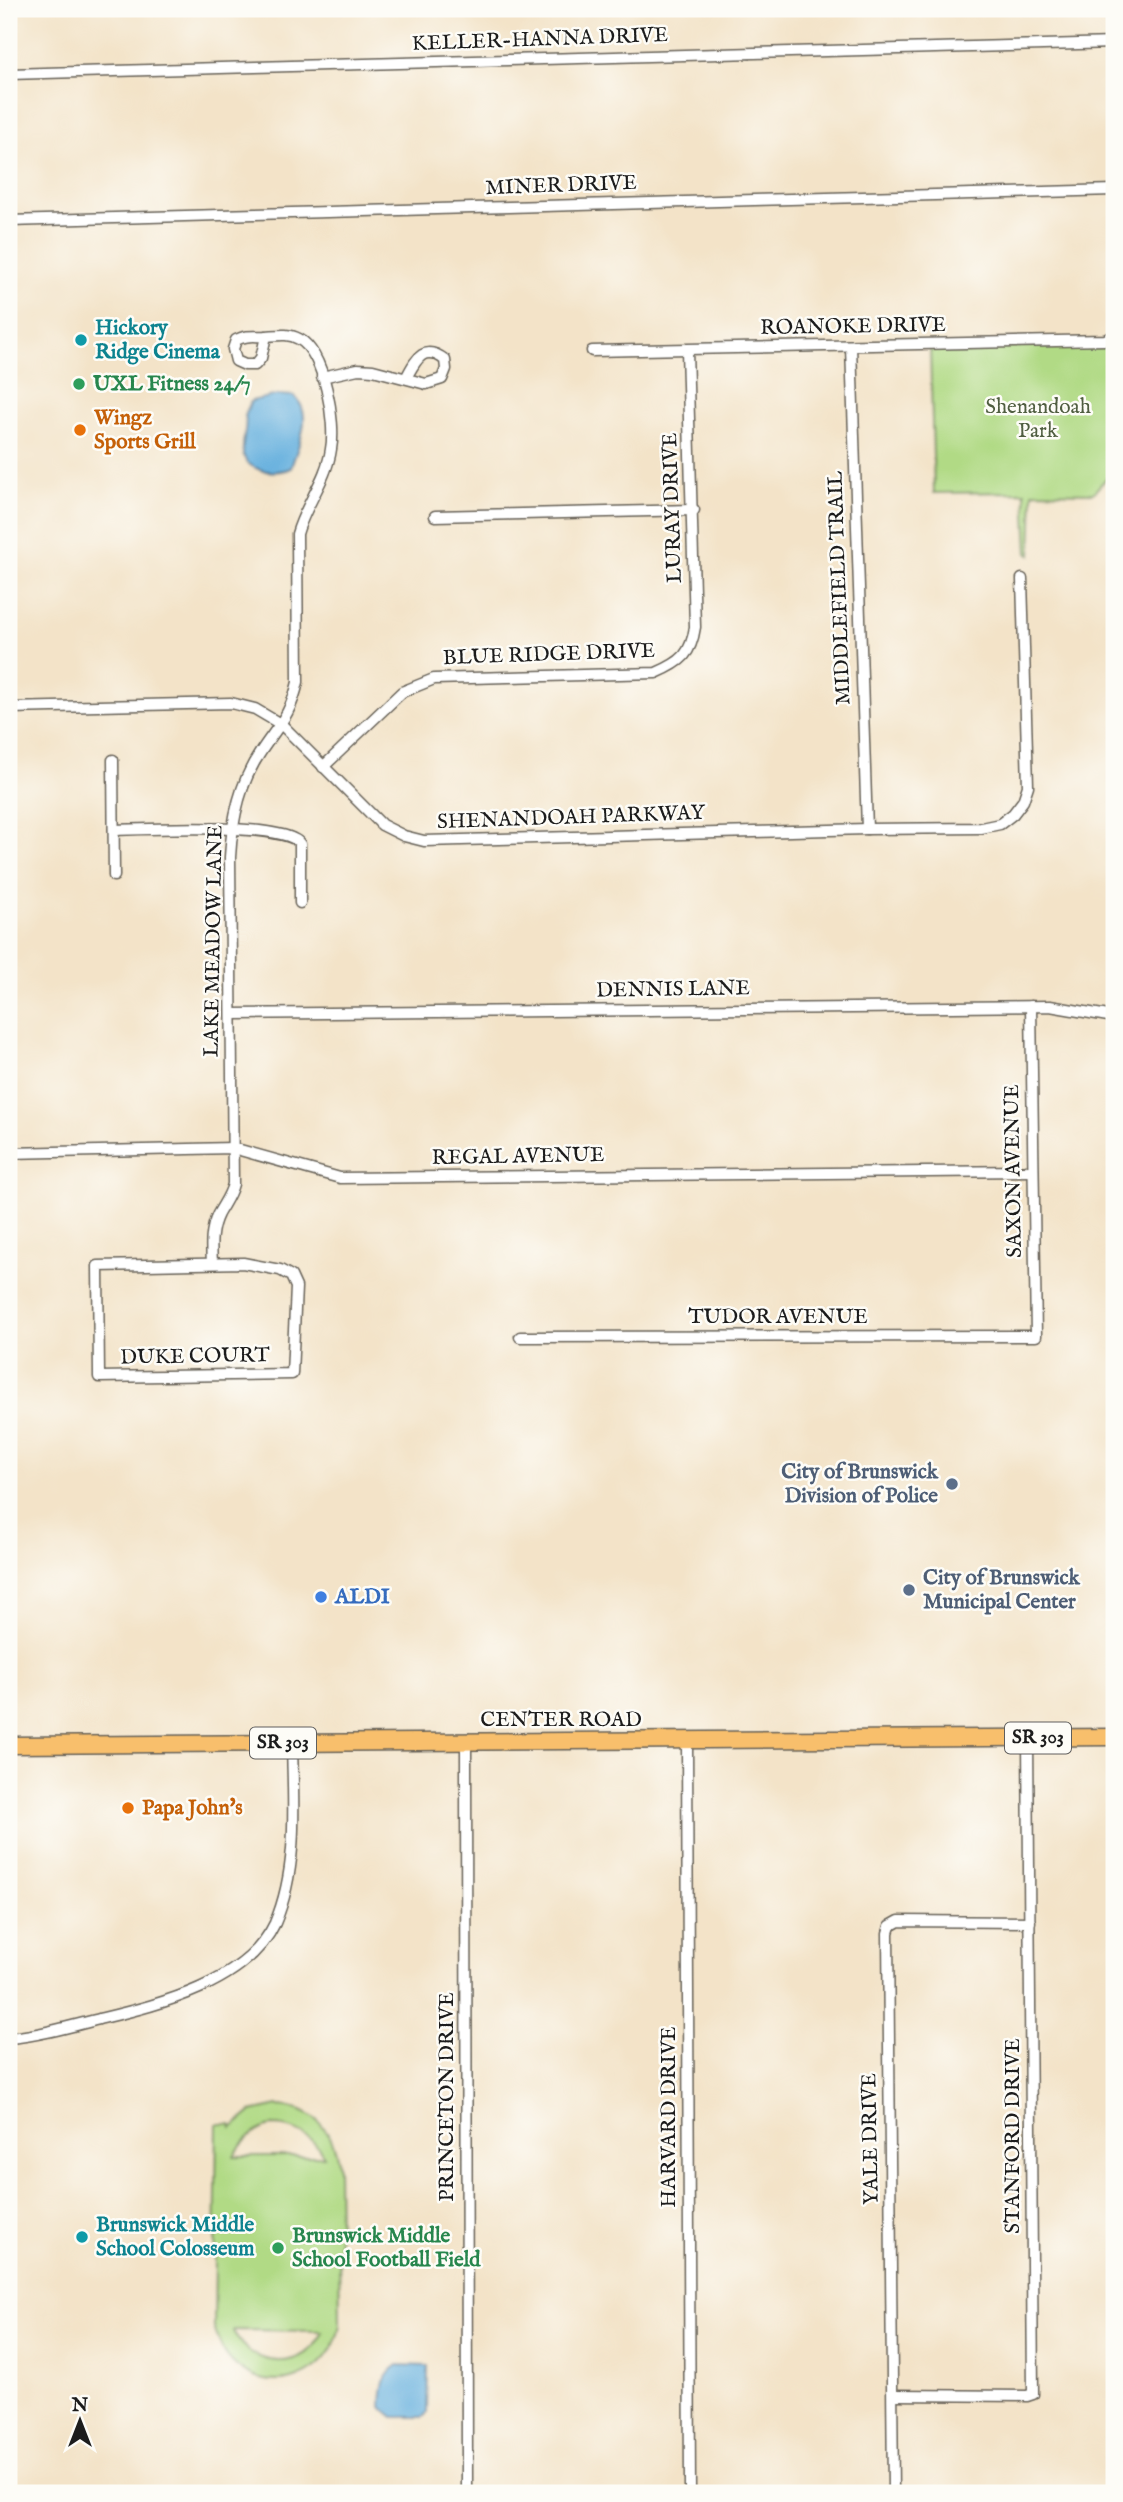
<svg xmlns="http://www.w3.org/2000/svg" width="1123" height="2502" font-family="'IM FELL English',serif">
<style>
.green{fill:#b1da85;stroke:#667b50;stroke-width:2;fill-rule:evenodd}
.water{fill:#66b0de;stroke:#41667d;stroke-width:2}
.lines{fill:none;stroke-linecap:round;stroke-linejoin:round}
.minor-casing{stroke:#676258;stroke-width:13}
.primary-casing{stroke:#676258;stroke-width:19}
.minor{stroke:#fff;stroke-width:10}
.primary{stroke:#f8bf6c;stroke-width:16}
.culture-dot{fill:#0f9aa8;stroke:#fdfcf7;stroke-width:2.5}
.leisure-dot{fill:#2e9e5b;stroke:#fdfcf7;stroke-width:2.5}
.food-dot{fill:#e8710a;stroke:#fdfcf7;stroke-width:2.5}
.service-dot{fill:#5c6f8a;stroke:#fdfcf7;stroke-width:2.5}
.shop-dot{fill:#3f7fe0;stroke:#fdfcf7;stroke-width:2.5}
.labels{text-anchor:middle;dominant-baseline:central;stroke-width:5;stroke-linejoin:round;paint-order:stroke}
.shield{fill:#fdfcf7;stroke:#605f5e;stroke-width:2}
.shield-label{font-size:19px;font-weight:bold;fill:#1c1c1c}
.street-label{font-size:21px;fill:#1c1c1c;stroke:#fdfcf7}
.culture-label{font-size:21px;font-weight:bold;fill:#0d838f;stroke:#fdfcf7;text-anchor:start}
.leisure-label{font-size:21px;font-weight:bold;fill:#27864d;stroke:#fdfcf7;text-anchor:start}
.park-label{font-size:21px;fill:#505e41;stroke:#fdfcf7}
.food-label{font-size:21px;font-weight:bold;fill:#c56008;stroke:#fdfcf7;text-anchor:start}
.service-label{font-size:21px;font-weight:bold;fill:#4e5e75;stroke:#fdfcf7;text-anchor:end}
.shop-label{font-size:21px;font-weight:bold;fill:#366cbe;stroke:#fdfcf7;text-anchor:start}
</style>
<rect width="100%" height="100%" fill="#fdfcf7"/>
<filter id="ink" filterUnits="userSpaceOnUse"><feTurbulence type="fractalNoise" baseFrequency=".0143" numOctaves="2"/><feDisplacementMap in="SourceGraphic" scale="14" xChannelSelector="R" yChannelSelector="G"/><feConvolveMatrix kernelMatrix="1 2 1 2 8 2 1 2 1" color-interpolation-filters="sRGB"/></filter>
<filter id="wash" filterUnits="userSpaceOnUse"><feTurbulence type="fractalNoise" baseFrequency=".00686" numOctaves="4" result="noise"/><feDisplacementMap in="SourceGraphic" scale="28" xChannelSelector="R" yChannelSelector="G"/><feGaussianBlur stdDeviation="1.57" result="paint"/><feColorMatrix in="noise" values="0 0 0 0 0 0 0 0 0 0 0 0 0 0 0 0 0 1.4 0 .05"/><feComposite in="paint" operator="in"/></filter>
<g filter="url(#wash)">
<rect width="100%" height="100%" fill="#f3e3c8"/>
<g class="green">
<path d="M1114,343v127l-21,23 -60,-1 -2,63 -3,-1 -3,-62 -91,1 -4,-145z"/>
<path d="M278,2106c34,2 57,24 60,59l2,160c-8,51 -70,76 -108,37 -10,-10 -13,-21 -18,-34l3,-204h14l1,4 19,-16zM272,2126c24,0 40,10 52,30h-90c9,-15 21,-27 38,-30zM233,2331l1,-1 89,1c-17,41 -72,39 -90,0z"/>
</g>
<g class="water">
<path d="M278,395l16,1c21,19 4,48 -3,72 -9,4 -23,5 -33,1 -28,-10 -8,-35 -13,-54l6,-14z"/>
<path d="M398,2365l30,1 -1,47 -4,4h-29l-13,-11c1,-19 1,-30 17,-41z"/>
</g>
</g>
<g filter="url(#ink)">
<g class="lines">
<g class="minor-casing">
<g id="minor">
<path d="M9,74l1105,-31"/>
<path d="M9,221l1105,-31"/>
<path d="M851,346l16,483"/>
<path d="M592,351l513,-11 9,-4"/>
<path d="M322,377l36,-8 15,1 53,14 16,-5 4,-10 -1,-9c-22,-17 -29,0 -39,18"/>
<path d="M435,516l259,-6"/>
<path d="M9,708l222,-5 24,6 27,16 100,100 22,11 20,5 443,-12 114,-1 19,-4 13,-10 10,-13 5,-15 -6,-207"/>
<path d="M113,760l1,116"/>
<path d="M323,767l79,-75 32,-13 222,-6c26,-11 35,-19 39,-46l-8,-277"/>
<path d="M114,830c29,-1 173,-8 186,14v59"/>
<path d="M232,1014l818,-8 64,11"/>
<path d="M9,1153l224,-5 107,30 693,-7"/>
<path d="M212,1263c-1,-17 -2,-33 6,-49 6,-11 12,-18 15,-30l-3,-327c2,-37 9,-73 30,-104 18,-28 30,-36 38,-71l-1,-148c8,-29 30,-55 34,-85 5,-26 -6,-96 -32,-110 -11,-6 -20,-4 -32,-3 -12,1 -19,-2 -31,4l-3,9 3,12 9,4h10l6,-7 5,-22"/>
<path d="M243,1263l37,7 11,6 5,11 -4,87 -193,3 -1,-111z"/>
<path d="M520,1337l516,-1 -5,-330"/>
<path d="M687,1740l3,753"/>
<path d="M466,1742l1,751"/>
<path d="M9,2038c32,-3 63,-12 94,-20 58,-14 144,-35 172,-95 24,-56 18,-120 17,-180"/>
<path d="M893,2395l134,1 6,-2 -5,-656"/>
<path d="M893,2493l-5,-560 2,-7 9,-5 131,1"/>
</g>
</g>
<g class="primary-casing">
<path id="primary" d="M9,1745l1105,-8"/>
</g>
<use href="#minor" class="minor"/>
<use href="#primary" class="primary"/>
</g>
</g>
<g class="culture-dot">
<circle cx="81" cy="340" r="7"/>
<circle cx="82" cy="2237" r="7"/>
</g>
<g class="leisure-dot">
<circle cx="79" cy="384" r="7"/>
<circle cx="278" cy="2248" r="7"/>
</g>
<g class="food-dot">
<circle cx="80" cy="430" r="7"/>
<circle cx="128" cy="1808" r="7"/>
</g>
<g class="service-dot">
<circle cx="952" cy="1484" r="7"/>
<circle cx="909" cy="1590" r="7"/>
</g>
<circle class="shop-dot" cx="321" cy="1597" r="7"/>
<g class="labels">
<g class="shield">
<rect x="1005" y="1722.5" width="66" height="31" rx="5"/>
<rect x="250" y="1727.5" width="66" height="31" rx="5"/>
</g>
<g class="shield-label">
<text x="1038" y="1738">SR 303</text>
<text x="283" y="1743">SR 303</text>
</g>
<g class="street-label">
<text transform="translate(540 40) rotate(-2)">KELLER-HANNA DRIVE</text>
<text transform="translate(561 186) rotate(-2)">MINER DRIVE</text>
<text transform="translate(853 327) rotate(-1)">ROANOKE DRIVE</text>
<text transform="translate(673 508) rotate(-92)">LURAY DRIVE</text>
<text transform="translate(840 588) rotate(-92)">MIDDLEFIELD TRAIL</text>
<text transform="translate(549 655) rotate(-2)">BLUE RIDGE DRIVE</text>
<text transform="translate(571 818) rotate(-2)">SHENANDOAH PARKWAY</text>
<text transform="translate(214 941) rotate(-89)">LAKE MEADOW LANE</text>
<text transform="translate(673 990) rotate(-1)">DENNIS LANE</text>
<text transform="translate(518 1157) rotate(-1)">REGAL AVENUE</text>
<text transform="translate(1014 1171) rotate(-91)">SAXON AVENUE</text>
<text x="778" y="1317">TUDOR AVENUE</text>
<text transform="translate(195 1357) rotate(-1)">DUKE COURT</text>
<text x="561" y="1720">CENTER ROAD</text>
<text transform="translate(447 2097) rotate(-90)">PRINCETON DRIVE</text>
<text transform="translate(669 2117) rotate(-90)">HARVARD DRIVE</text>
<text transform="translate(1013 2136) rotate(-90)">STANFORD DRIVE</text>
<text transform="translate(871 2139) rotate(-91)">YALE DRIVE</text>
</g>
<g class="culture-label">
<text x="95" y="328">Hickory<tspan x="95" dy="24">Ridge Cinema</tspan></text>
<text x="96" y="2225">Brunswick Middle<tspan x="96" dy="24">School Colosseum</tspan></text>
</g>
<g class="leisure-label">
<text x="93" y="384">UXL Fitness 24/7</text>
<text x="292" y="2236">Brunswick Middle<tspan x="292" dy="24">School Football Field</tspan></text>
</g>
<g class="park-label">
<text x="1038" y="407">Shenandoah<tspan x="1038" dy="24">Park</tspan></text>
</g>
<g class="food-label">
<text x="94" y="418">Wingz<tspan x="94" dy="24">Sports Grill</tspan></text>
<text x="142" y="1808">Papa John's</text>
</g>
<g class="service-label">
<text x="938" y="1472">City of Brunswick<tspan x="938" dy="24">Division of Police</tspan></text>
<text x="923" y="1578" text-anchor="start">City of Brunswick<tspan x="923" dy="24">Municipal Center</tspan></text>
</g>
<g class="shop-label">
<text x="335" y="1597">ALDI</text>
</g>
</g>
<rect width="1123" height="2502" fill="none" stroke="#fdfcf7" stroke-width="35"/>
<g transform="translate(80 2421)" stroke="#fdfcf7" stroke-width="5" paint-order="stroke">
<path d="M0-5L12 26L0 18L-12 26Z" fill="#1c1c1c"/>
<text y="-10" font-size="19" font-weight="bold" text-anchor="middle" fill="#1c1c1c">N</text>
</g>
</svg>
